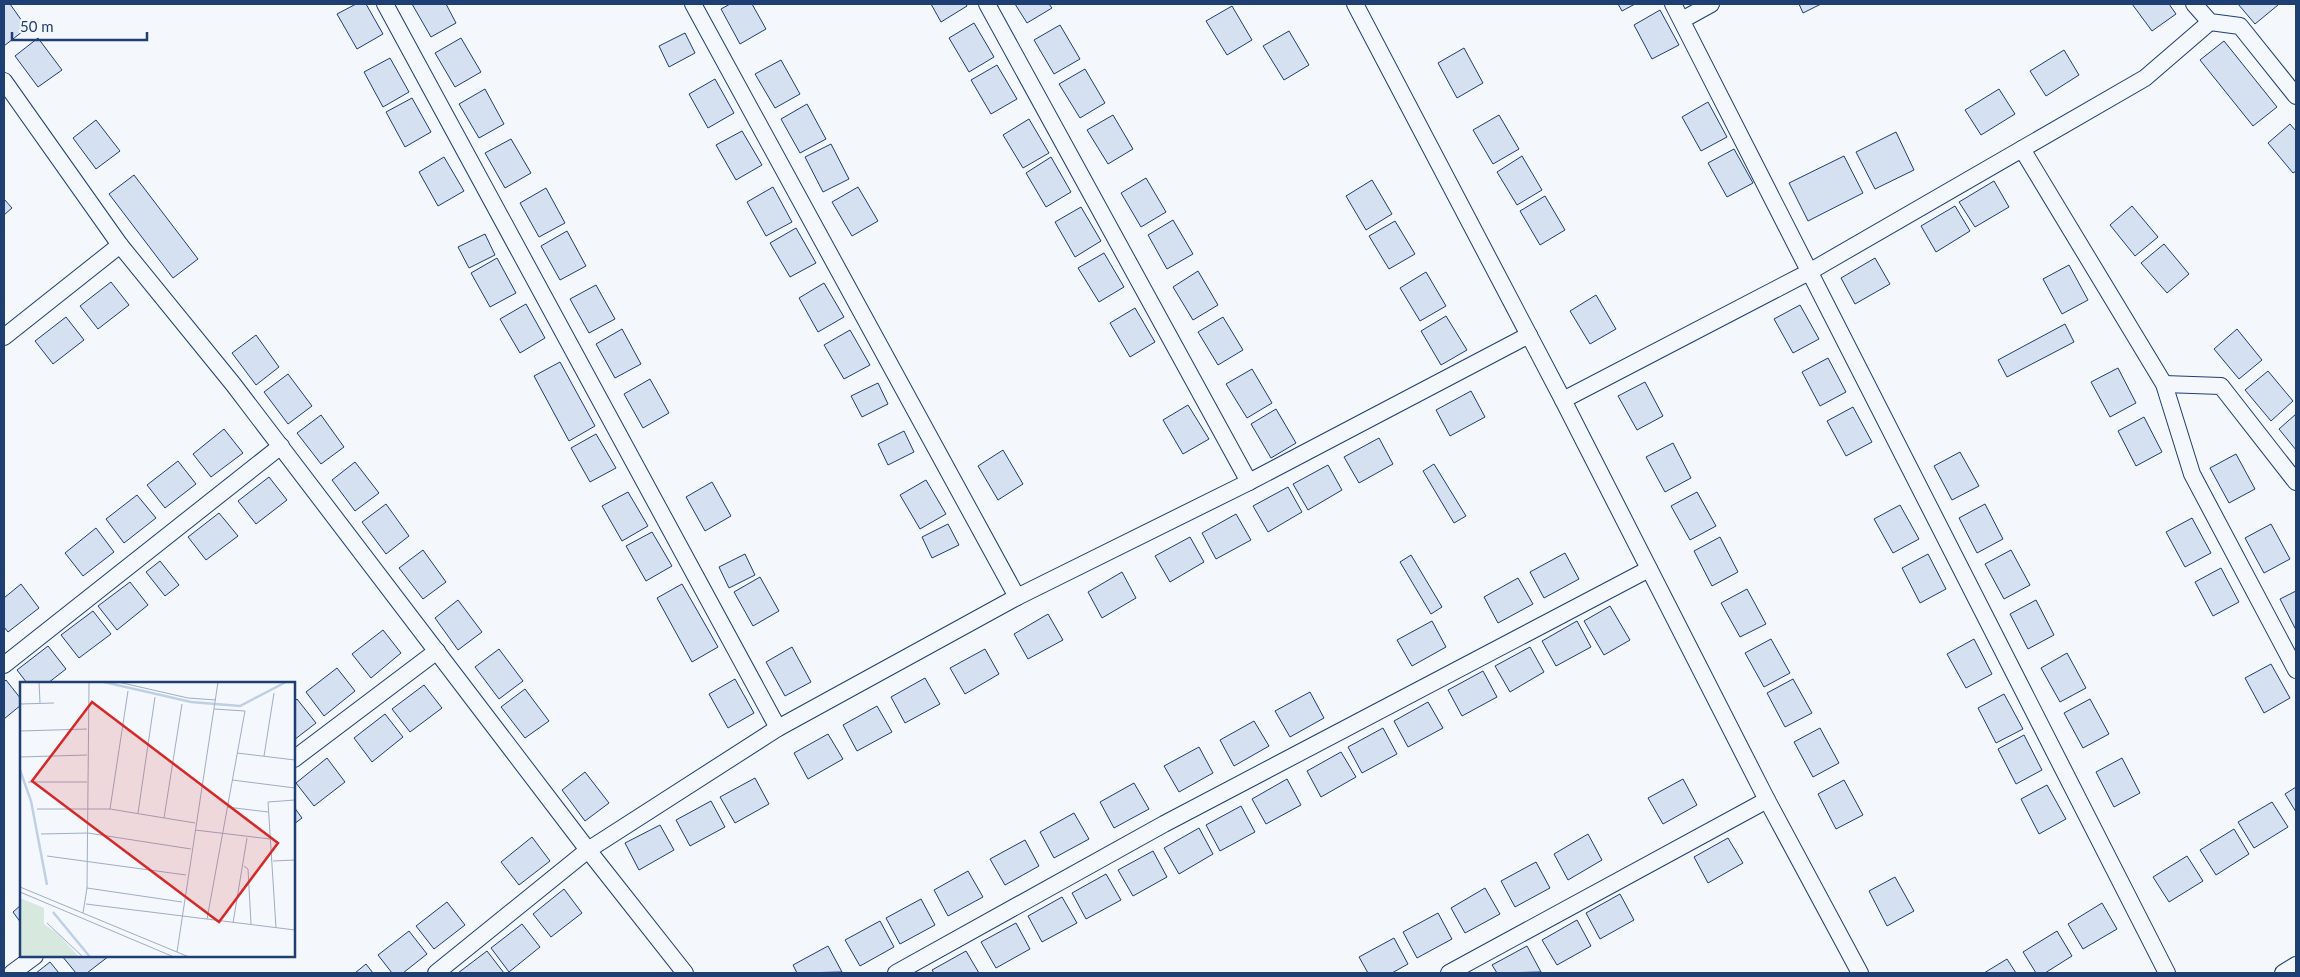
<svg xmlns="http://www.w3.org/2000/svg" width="2300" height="977" font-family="Lato,sans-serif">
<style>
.building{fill:#d5e0f0;stroke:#1d3f73}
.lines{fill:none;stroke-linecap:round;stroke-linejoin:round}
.street-casing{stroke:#1d3f73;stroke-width:18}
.street{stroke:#f4f7fb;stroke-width:16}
.inset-river{fill:none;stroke:#bed0e5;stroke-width:2.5}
.inset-road{fill:none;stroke:#9eadc5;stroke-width:1}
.view{fill:#d62828;fill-opacity:0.15;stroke:#d62828;stroke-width:2.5}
.inset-edge{fill:none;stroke:#1d3f73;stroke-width:2.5}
</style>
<rect width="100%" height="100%" fill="#f4f7fb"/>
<g class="building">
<path d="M4,4h6l17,24 -23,18z"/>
<path d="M356,4h10l17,30 -26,15 -20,-35z"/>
<path d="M412,4h34l10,19 -25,14z"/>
<path d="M730,4h22l14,25 -26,15 -19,-35z"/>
<path d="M931,4h35l1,2 -26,16z"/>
<path d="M1015,4h34l3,4 -25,15z"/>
<path d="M1618,4h17l-13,7z"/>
<path d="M1799,4h22l-18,9z"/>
<path d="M2132,4h37l7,10 -24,17z"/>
<path d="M2238,4h39l1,1 -23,19z"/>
<path d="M1232,6l20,34 -25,15 -21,-34z"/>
<path d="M1660,10l19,35 -27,14 -18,-34z"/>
<path d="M974,23l20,34 -25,15 -20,-34z"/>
<path d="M1060,25l20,34 -26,15 -20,-34z"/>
<path d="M1289,31l20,34 -25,15 -21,-34z"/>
<path d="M685,33l10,20 -26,14 -10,-21z"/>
<path d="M38,38l24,32 -24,17 -23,-31z"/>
<path d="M461,38l20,34 -26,15 -20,-34z"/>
<path d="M2224,41l53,66 -24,19 -53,-66z"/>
<path d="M1464,48l19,35 -26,15 -19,-35z"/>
<path d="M2064,50l15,25 -33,21 -16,-25z"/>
<path d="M390,58l19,34 -26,15 -19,-35z"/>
<path d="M781,60l19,34 -25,14 -20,-34z"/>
<path d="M997,65l20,34 -26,15 -20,-34z"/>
<path d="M1085,69l20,34 -25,15 -21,-34z"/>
<path d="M715,79l19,34 -26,15 -19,-34z"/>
<path d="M485,89l19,35 -25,14 -20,-34z"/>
<path d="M1999,89l16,25 -34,21 -16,-25z"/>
<path d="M412,98l19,34 -26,15 -19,-35z"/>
<path d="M1708,102l19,35 -26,14 -19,-34z"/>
<path d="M807,104l19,35 -26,14 -19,-34z"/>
<path d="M1113,115l20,34 -25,15 -21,-34z"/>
<path d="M1499,115l20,34 -26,15 -20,-34z"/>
<path d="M1029,119l20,34 -26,15 -20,-33z"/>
<path d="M96,120l24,31 -24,18 -23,-31z"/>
<path d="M2290,124l6,7v40l-3,2 -25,-30z"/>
<path d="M742,131l20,34 -26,15 -20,-35z"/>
<path d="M1896,132l18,38 -39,19 -19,-37z"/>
<path d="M511,139l20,34 -26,15 -20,-35z"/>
<path d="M831,144l18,35 -26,13 -18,-35z"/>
<path d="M1734,149l19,34 -26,14 -19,-34z"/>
<path d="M1522,156l20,34 -25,15 -20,-33z"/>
<path d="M1844,156l19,37 -55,28 -19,-38z"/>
<path d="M444,157l20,34 -26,15 -19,-34z"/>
<path d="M1051,157l20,35 -25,15 -20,-34z"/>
<path d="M134,175l64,84 -25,19 -64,-84z"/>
<path d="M1146,178l20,34 -25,15 -20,-34z"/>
<path d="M1372,180l20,34 -26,16 -20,-34z"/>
<path d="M1994,181l15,26 -34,20 -16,-25z"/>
<path d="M773,187l19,35 -26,14 -19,-34z"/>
<path d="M858,187l20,34 -26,15 -20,-34z"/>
<path d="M546,188l19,35 -26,14 -19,-34z"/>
<path d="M1545,196l20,34 -25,15 -20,-34z"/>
<path d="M4,199l8,9 -8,7z"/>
<path d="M1955,206l15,25 -34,21 -15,-26z"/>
<path d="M2132,206l26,31 -23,19 -25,-31z"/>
<path d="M1081,207l20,34 -26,16 -20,-35z"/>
<path d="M1173,220l20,34 -26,15 -19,-34z"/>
<path d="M1395,221l20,33 -26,15 -20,-33z"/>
<path d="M796,228l20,35 -26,14 -20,-34z"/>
<path d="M567,231l19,35 -26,14 -19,-34z"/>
<path d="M485,234l10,21 -26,13 -11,-21z"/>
<path d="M2164,244l25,30 -22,19 -26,-30z"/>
<path d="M1104,253l20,34 -25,15 -21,-34z"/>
<path d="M497,258l19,35 -26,14 -19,-34z"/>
<path d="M1875,258l15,26 -35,20 -14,-26z"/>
<path d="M2069,265l19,35 -26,14 -19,-35z"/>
<path d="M1198,271l20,34 -25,15 -20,-33z"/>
<path d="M1426,272l20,34 -26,15 -20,-33z"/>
<path d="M111,282l18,23 -31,24 -18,-23z"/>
<path d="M824,283l20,34 -26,15 -19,-34z"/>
<path d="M596,285l19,34 -26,14 -19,-34z"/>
<path d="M1596,295l20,34 -26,15 -20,-33z"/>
<path d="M526,304l19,34 -25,15 -20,-34z"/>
<path d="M1800,305l19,34 -26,14 -19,-34z"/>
<path d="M1135,308l20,34 -25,15 -20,-34z"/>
<path d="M1446,316l21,34 -26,15 -20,-34z"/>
<path d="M66,317l18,23 -31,24 -18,-23z"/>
<path d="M1223,317l20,33 -25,15 -20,-33z"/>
<path d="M2065,324l9,18 -67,35 -9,-17z"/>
<path d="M622,329l19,35 -26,14 -19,-34z"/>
<path d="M2237,329l25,31 -23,19 -25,-30z"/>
<path d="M850,330l20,35 -26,14 -20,-34z"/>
<path d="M256,335l23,32 -23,18 -24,-32z"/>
<path d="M1828,358l18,34 -26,14 -18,-34z"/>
<path d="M560,362l35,64 -26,15 -35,-65z"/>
<path d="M2118,368l18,35 -26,14 -19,-35z"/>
<path d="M1252,369l20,34 -25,15 -21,-34z"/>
<path d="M2268,371l25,30 -22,20 -26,-31z"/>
<path d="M288,374l24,32 -24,18 -24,-32z"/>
<path d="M650,379l19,34 -26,15 -19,-34z"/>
<path d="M1645,382l18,34 -26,14 -19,-34z"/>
<path d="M878,383l10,21 -26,13 -11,-21z"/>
<path d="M1471,391l14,26 -35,19 -14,-26z"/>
<path d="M1188,405l21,34 -26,15 -20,-34z"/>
<path d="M1853,407l19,35 -26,14 -19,-35z"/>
<path d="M1276,409l20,34 -25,15 -20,-34z"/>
<path d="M2296,414v36l-17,-21z"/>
<path d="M321,415l23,32 -23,17 -24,-31z"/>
<path d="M2144,417l18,35 -26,14 -18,-35z"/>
<path d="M224,429l19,24 -32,24 -18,-23z"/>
<path d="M904,431l10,21 -26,13 -10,-21z"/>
<path d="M596,434l20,34 -26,14 -19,-34z"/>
<path d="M1379,438l14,26 -34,19 -15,-26z"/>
<path d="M1673,443l18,35 -26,14 -19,-35z"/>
<path d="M1003,450l20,34 -25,16 -20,-34z"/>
<path d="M1960,452l19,34 -27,14 -18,-34z"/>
<path d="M2236,454l19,35 -26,14 -19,-35z"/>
<path d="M178,461l18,23 -31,24 -18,-23z"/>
<path d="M355,462l24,31 -24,18 -23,-31z"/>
<path d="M1434,464l32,52 -12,7 -31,-52z"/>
<path d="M1328,465l14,25 -34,20 -15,-26z"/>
<path d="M269,477l18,23 -31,24 -18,-23z"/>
<path d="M926,480l20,34 -26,15 -20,-34z"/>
<path d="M712,482l19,34 -26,15 -19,-34z"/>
<path d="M1288,487l14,25 -34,20 -15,-26z"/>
<path d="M628,492l20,34 -26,15 -20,-35z"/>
<path d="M1697,492l19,34 -26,14 -19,-34z"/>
<path d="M137,495l19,23 -32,25 -18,-24z"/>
<path d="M386,504l23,32 -23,18 -24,-32z"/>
<path d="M1985,504l18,35 -26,14 -18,-35z"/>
<path d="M1900,505l19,34 -26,14 -19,-34z"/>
<path d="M219,513l19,23 -32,24 -18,-23z"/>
<path d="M1236,514l15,26 -35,19 -14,-26z"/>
<path d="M2192,518l19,35 -26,14 -19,-35z"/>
<path d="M948,524l11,21 -27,13 -10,-21z"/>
<path d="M2271,524l19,35 -26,14 -19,-35z"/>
<path d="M96,528l18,24 -31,24 -18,-23z"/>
<path d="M652,532l20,34 -26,15 -20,-35z"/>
<path d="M1190,537l14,25 -34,20 -15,-26z"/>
<path d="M1720,537l18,35 -26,14 -18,-35z"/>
<path d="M423,550l23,32 -23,17 -24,-31z"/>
<path d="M2011,550l19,35 -26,14 -19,-35z"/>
<path d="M1565,553l14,26 -35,19 -14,-26z"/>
<path d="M745,554l10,21 -26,13 -10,-21z"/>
<path d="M1928,554l18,35 -26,14 -18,-35z"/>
<path d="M1411,555l31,52 -11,7 -31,-52z"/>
<path d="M160,561l19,24 -14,11 -19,-24z"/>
<path d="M2221,568l18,34 -26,14 -18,-34z"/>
<path d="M1122,572l14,26 -34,20 -14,-26z"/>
<path d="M760,577l19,34 -26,15 -19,-34z"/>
<path d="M1518,578l15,26 -35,19 -14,-26z"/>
<path d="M130,582l18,23 -31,25 -19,-24z"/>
<path d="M21,584l18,24 -31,24 -4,-5v-29z"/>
<path d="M682,584l36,63 -26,15 -35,-64z"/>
<path d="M1747,589l19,35 -26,13 -19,-34z"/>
<path d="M2296,591v39l-16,-31z"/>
<path d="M458,600l24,32 -24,18 -23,-32z"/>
<path d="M2036,600l18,35 -26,14 -18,-35z"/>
<path d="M1610,606l20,34 -26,15 -20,-34z"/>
<path d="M93,611l18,23 -32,24 -18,-23z"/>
<path d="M1048,614l15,26 -35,19 -14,-25z"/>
<path d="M1432,621l14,26 -34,19 -15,-26z"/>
<path d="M1577,621l14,26 -35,19 -14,-25z"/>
<path d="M383,630l18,23 -30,25 -19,-24z"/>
<path d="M1771,639l19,34 -26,14 -19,-34z"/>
<path d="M1974,639l18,35 -26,14 -19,-34z"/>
<path d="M48,646l18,23 -18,14h-21l-10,-13z"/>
<path d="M792,647l19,35 -26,14 -19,-34z"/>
<path d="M1530,647l14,25 -34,20 -15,-26z"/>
<path d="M499,649l24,32 -24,18 -24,-32z"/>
<path d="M985,649l14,25 -34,20 -15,-26z"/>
<path d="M2067,653l19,35 -26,14 -19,-34z"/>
<path d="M2271,664l19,34 -26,15 -19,-35z"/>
<path d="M337,668l18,23 -31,25 -18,-24z"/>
<path d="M1483,671l14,26 -35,19 -14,-26z"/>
<path d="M925,678l15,26 -35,19 -14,-26z"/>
<path d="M735,679l19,34 -26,15 -19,-34z"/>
<path d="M1793,679l19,34 -27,14 -18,-34z"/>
<path d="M6,680l15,19v6l-17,14v-37z"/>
<path d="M424,685l18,23 -32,24 -18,-23z"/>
<path d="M525,689l24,32 -24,17 -24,-31z"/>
<path d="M1310,692l14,26 -34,19 -15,-26z"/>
<path d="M2004,694l19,35 -27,14 -18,-35z"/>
<path d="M297,699l19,24 -22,17v-38z"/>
<path d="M2090,699l19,35 -26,14 -19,-35z"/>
<path d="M1428,702l15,26 -35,19 -14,-26z"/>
<path d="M877,706l15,26 -35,19 -14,-26z"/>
<path d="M385,714l18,23 -31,25 -18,-24z"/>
<path d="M1254,721l15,25 -35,20 -14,-26z"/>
<path d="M1383,728l14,26 -35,19 -14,-26z"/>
<path d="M1820,728l19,35 -26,14 -19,-35z"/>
<path d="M828,734l15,25 -35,20 -14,-26z"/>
<path d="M2024,735l18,35 -26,14 -18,-35z"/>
<path d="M1199,747l14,26 -34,19 -15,-26z"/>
<path d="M1341,752l15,25 -35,20 -14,-26z"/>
<path d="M327,758l18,24 -31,24 -18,-23z"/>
<path d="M2122,758l18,35 -26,14 -18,-35z"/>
<path d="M585,772l24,31 -24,18 -23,-31z"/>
<path d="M755,778l14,26 -34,19 -15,-26z"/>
<path d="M1287,779l14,26 -35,19 -14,-25z"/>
<path d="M1683,779l14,26 -34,19 -15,-26z"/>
<path d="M1844,780l19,35 -27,14 -18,-35z"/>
<path d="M1134,783l15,26 -35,19 -14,-26z"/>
<path d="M2047,785l19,34 -27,15 -18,-35z"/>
<path d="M2296,787v25l-11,-18z"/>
<path d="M711,801l14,26 -35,19 -14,-26z"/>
<path d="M2272,802l16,25 -34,21 -16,-26z"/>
<path d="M1241,806l14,26 -35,19 -14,-26z"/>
<path d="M294,807l8,11 -8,6z"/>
<path d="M1074,813l15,26 -35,19 -14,-26z"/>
<path d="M660,825l14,25 -35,20 -14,-27z"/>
<path d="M1199,828l14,26 -34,20 -15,-26z"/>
<path d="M2234,829l15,25 -33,21 -16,-25z"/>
<path d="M1588,834l14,26 -34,20 -14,-26z"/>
<path d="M532,837l18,24 -31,24 -18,-23z"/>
<path d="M1728,838l15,25 -35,20 -14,-26z"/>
<path d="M1025,840l14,26 -34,19 -15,-26z"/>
<path d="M1153,851l14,26 -34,19 -15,-26z"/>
<path d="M2187,856l16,25 -34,21 -16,-25z"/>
<path d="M1536,862l14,26 -35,19 -14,-26z"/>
<path d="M968,871l15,26 -35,19 -14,-26z"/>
<path d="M1106,874l15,26 -35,19 -14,-26z"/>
<path d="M1895,877l19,34 -27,15 -18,-35z"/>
<path d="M1485,888l15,26 -35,19 -14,-25z"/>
<path d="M564,889l18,24 -31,24 -18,-23z"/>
<path d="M1620,894l14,26 -34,19 -14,-26z"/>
<path d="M1062,897l15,26 -35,19 -14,-26z"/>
<path d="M921,899l14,26 -35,19 -14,-26z"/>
<path d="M447,902l18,23 -31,24 -18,-23z"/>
<path d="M2102,903l15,26 -34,20 -15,-25z"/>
<path d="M21,905v18l-8,-11z"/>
<path d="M1438,913l14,26 -35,19 -14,-26z"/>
<path d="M1577,920l14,26 -34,19 -15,-25z"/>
<path d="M880,921l14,26 -34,19 -15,-26z"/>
<path d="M1016,923l14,26 -34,19 -15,-26z"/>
<path d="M522,924l18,23 -31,25 -18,-24z"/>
<path d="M409,931l18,23 -24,19h-11l-14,-18z"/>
<path d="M2057,931l15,25 -27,17h-9l-13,-21z"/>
<path d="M1394,938l14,26 -16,9h-24l-9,-16z"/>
<path d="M828,946l14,26 -45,1 -4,-8z"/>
<path d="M1527,946l14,26 -44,1 -5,-8z"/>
<path d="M487,951l17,22h-46z"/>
<path d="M966,951l13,22h-45l-2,-3z"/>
<path d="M62,956h47l-22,17h-11z"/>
<path d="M2007,959l9,14h-32z"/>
<path d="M50,962l9,11h-23z"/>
<path d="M366,964l7,9h-18z"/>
</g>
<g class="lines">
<g class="street-casing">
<g id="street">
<path d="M385,4l393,724"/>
<path d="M693,4l324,593"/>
<path d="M987,4l262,478"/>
<path d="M1355,4l208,396 204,400 93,173"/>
<path d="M1673,4l494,969"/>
<path d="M2194,4l16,18 30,4 56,70"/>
<path d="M1682,20l29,-16"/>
<path d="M4,81l116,164 113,139 355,466 97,123"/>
<path d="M2022,149l142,235 28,90 104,196"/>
<path d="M4,337l116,-92"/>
<path d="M2164,384l57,2 75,96"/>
<path d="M1563,400l246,-128 336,-194 65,-56"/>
<path d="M4,665l277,-219"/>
<path d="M294,759l143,-108"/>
<path d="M12,973l23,-17"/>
<path d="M436,973l152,-123 190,-122 239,-131 232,-115 280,-147"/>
<path d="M896,973l268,-149 485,-255"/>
<path d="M1449,973l318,-173"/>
<path d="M2283,973l13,-8"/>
</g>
</g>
<use href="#street" class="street"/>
</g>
<g transform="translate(20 682)">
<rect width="275" height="275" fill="#f4f7fb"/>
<path d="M0,216l24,10v16l14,10 21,23h-59z" fill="#d7e8df"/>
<path class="inset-river" d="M84,0l87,20 49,4 46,-24M0,88l11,31 16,84M33,230l37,45"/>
<path class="inset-road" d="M19,0l1,21M98,0l70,16 28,2M0,22l34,-1M0,49l67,-2M275,63v55M217,71l58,7M244,74l10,-63M0,75l67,-2M212,98l63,8M8,100h59M207,125l41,5M17,127h73l85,14M90,127l18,-118M118,131l17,-116M144,136l18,-114M175,148l75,9M21,152l47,-1 103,16M27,174l139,19M253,179l22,-1M224,184l4,3 3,55M0,205l169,70M67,206l95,14M0,210l154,65M66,222l209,26M63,231l4,-25 2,-205M187,237l38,-208 -31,-2M27,241l36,34M213,241l14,-85M256,246l-8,-126 27,-2M157,270l41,-270"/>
<path class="view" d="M72,20l186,141 -59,79 -187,-141z"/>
<rect width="275" height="275" class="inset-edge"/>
</g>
<rect width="2300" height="977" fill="none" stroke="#1d3f73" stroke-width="10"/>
<path d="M12 32v8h135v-8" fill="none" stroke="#1d3f73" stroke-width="2.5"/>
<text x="20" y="32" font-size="15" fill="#1d3f73" stroke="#f4f7fb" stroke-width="4" paint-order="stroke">50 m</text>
</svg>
